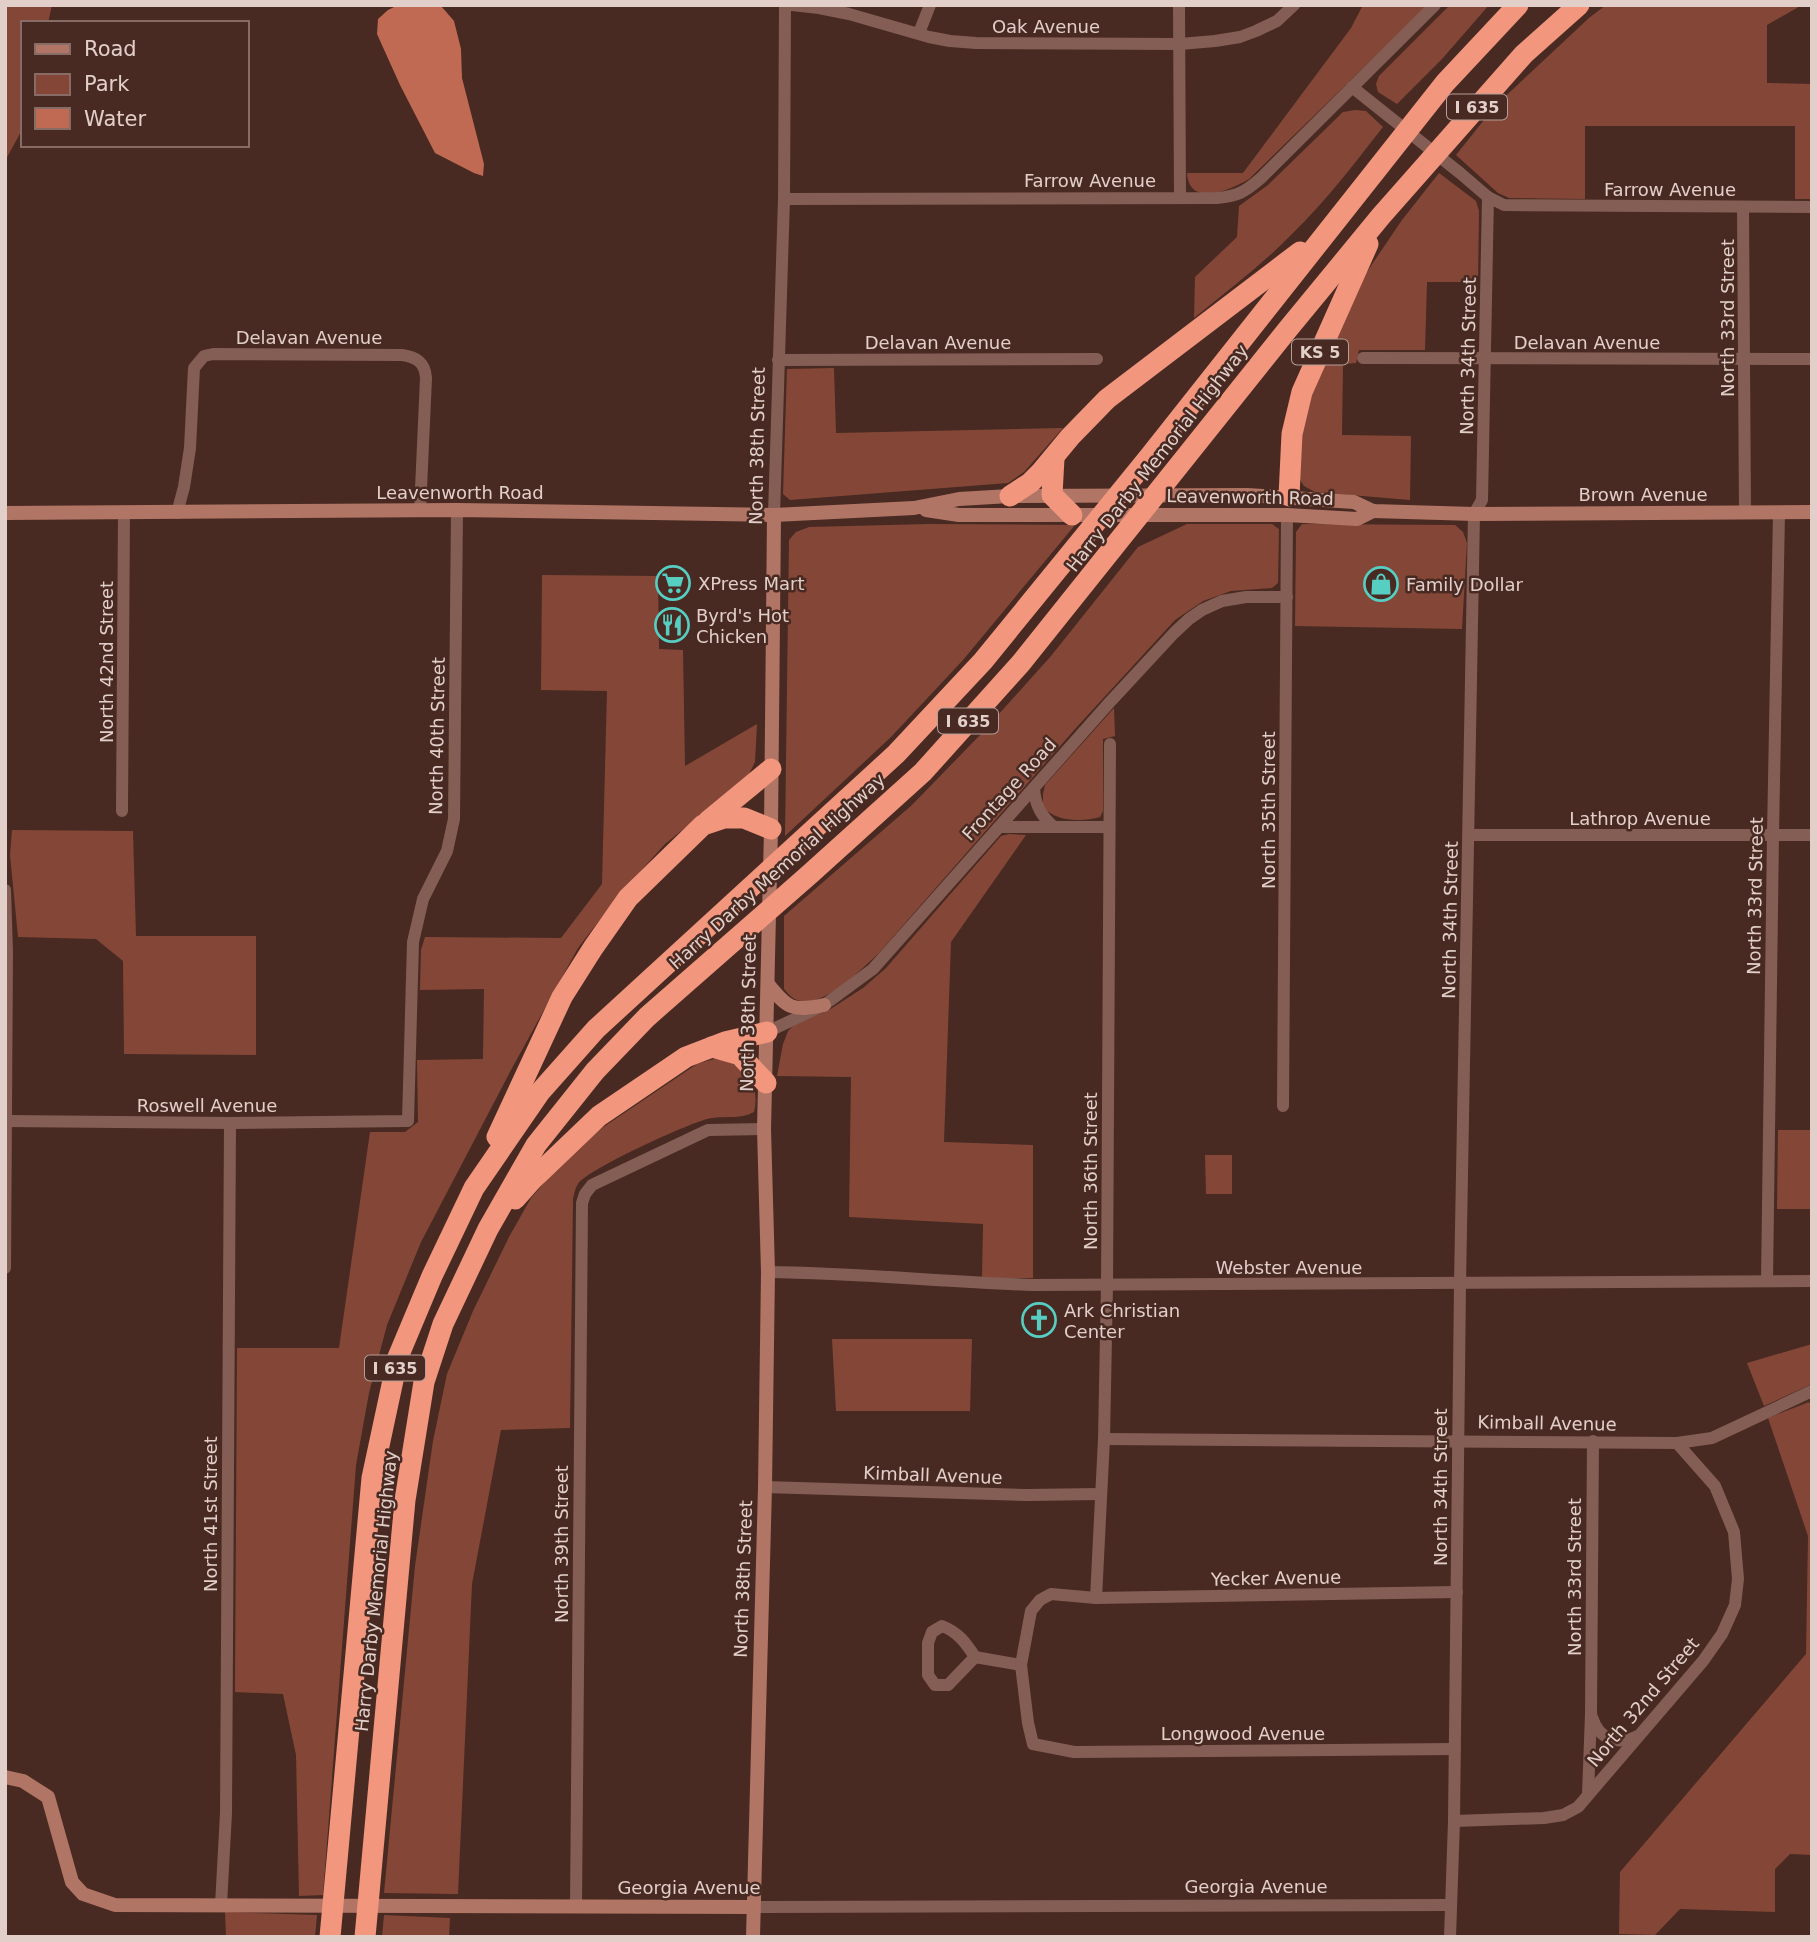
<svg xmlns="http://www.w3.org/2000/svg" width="1817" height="1942" font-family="'DejaVu Sans',sans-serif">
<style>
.green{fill:#844737}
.water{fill:#c16a53}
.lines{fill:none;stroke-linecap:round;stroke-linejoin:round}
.street{stroke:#845e54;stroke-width:12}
.secondary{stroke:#b17565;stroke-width:14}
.highway{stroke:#f2967e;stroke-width:21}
.labels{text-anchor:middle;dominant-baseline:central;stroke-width:5;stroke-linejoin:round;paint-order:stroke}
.shield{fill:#482a22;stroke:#b49e97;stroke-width:2}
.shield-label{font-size:16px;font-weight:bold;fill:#e2cfc9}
.street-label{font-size:18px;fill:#e2cfc9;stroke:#482a22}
.poi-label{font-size:18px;fill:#e2cfc9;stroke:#482a22;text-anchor:start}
</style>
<rect width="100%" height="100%" fill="#482a22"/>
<g class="green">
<path d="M5,5h47l-4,18h-25v105l-18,33z"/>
<path d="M1363,5h65l-179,174c-18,11 -60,29 -62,-6h56l108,-145z"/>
<path d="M1450,5h39l-47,54 -45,45 -19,-12 -2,-8 3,-8z"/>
<path d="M1606,5h196l-35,20v58l45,1v115h-17v-73h-210v73l-76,-1 -11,-5 -42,-38 40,-50 93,-87z"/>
<path d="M1355,110l11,1 17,16c-29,37 -57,74 -91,107 -30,31 -65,57 -98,84l1,-41 42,-40 2,-31 29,-21 75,-73z"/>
<path d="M1439,173l37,28 3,10 -1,71h-51l-2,68h-66l-3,13 -13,1 -1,71 69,1 -1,64 -95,-8 -11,-6 -8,-13 -1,-15 21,-79 42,-94 44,-65z"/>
<path d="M834,368l2,65 227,-5 -39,44 -16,11 -218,17 -7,-6 4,-125z"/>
<path d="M929,524l146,1 -112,135 -72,77 -106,99 4,-296 7,-8 13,-5z"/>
<path d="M1187,524h85l7,5 -1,54 -6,5 -41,3 -28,10 -28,19 -100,109 -197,225c-18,16 -55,55 -81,46 -6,-2 -9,-7 -13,-11v-73l128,-111 68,-70 71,-79 87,-109z"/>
<path d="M1302,524l153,1 8,7 4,11 -5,86 -167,-3 1,-94z"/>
<path d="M542,575l116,1 1,73 24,1 2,116 72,-42 -2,38 -8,16 -82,66 -46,51 -41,53 -67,122 -90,172 -34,83 -18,68 -13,72 -33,430 -24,1 -3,-141 -13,-61 -48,-2 2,-344h102l31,-216h35l13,-10 -1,-62 66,-1 1,-70 -64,1 1,-40 4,-13 136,1 41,-54 5,-193 -66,-1z"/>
<path d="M1114,708l1,28 -12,3v72l-3,6c-18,5 -44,5 -57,-10v-13l2,-9z"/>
<path d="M12,830l121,1 3,105h120v119l-132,-1 -1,-93 -27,-22 -78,-2 -8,-82z"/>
<path d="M1009,834l17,1 -75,107 -7,200 89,3v133h-51l1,-54 -134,-7 2,-140 -74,-1 6,-32 5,-13 8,-8 33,-13 34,-22 23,-20 115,-132z"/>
<path d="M714,1059c30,2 47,25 40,53 -14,8 -31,3 -47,7 -20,5 -121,51 -129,65 -3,4 -4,11 -5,15l-3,229 -69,2 -29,154 -14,310 -74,-1 31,-327 18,-125 14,-67 26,-63 36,-74 22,-39 27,-31 44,-39 95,-64z"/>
<path d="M1778,1130h34v79h-35z"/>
<path d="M1205,1155h27v39h-26z"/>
<path d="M832,1339h140l-2,72h-134z"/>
<path d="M1812,1344v40l-48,22 -17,-43z"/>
<path d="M1809,1402l3,5v448l-22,-1 -15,15v43l-95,-3 -25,26 -36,-1 1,-62 186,-218 2,-118 -40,-118z"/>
<path d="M225,1912l92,3 -2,22h-89z"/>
<path d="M384,1915l66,3 -1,19h-67z"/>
</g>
<path class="water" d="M398,5h40l3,1 13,15 7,28 1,29 22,86 -1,12 -9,-3 -39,-20 -35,-68 -23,-51 1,-15 10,-9z"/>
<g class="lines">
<g class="street">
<path d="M792,5l27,3 30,6 80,23 21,4 26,2 204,1 35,-3 25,-4 16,-6 21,-10 17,-16"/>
<path d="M1179,5l1,192"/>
<path d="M919,33l11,-28"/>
<path d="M1352,87l108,86 28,24 16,8 308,2"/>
<path d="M784,199l433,-1c21,-2 28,-6 44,-20l174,-173"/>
<path d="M1743,207l2,306"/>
<path d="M1363,358l449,1"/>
<path d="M778,360l319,-1"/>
<path d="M177,513l7,-26 6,-39 4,-80 10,-12 9,-2 189,1c14,2 23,7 24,23l-6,133"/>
<path d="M774,515l10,-316 1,-194"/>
<path d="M1034,788c1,17 7,28 20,39"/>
<path d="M122,811l2,-298"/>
<path d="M999,827h110"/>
<path d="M1469,835h343"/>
<path d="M5,890l2,62 -2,316"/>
<path d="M767,1032l57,-27 49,-36 237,-267 64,-69 15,-14 13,-9 20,-9 24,-4h41"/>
<path d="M1283,1106l4,-591"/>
<path d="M6,1121l224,2 178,-2 5,-179 10,-43 24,-48 7,-32 3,-309"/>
<path d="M768,1272c89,1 177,10 266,13l778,-4"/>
<path d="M1767,1281l6,-446 6,-323"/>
<path d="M1104,1439l573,4 35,-5 100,-47"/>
<path d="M765,1487l261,8 74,-1"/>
<path d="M1096,1598l8,-159 3,-154 3,-541"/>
<path d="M942,1626c16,6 24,17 33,31l-27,28h-13l-7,-10v-32l4,-11z"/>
<path d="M975,1657l46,8"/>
<path d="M1592,1717c7,22 24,29 46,19"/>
<path d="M1455,1749l-381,3 -41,-8 -5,-21 -7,-58 10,-54 9,-11 11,-6 45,4 361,-6"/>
<path d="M1588,1794l3,-80 2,-273"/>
<path d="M1454,1821l90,-3 19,-3 15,-8 125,-146 19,-27 13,-29 3,-26 -4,-47 -19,-46 -38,-43"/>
<path d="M221,1905l5,-92 4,-690"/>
<path d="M576,1906l6,-703 3,-9 7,-9 116,-55 56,-1"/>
<path d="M753,1907l697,-2"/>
<path d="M1450,1937l4,-116 6,-537 14,-770 8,-14 6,-303"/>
</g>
<g class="secondary">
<path d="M926,510l33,5h328l70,4 16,-8"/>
<path d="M5,513l452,-3 317,5 140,-7 45,-9 51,-3 237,-1 107,7 19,9 101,3 338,-2"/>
<path d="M768,984c19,24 24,28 56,21"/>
<path d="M5,1777l18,4 25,16 24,85 11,12 32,11 638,2"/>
<path d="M753,1937l12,-450 3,-215 -4,-143 7,-300 3,-314"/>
</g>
<g class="highway">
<path d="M1054,458l-2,37 20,20"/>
<path d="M1010,496l20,-13 11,-11 29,-35 37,-38 193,-147"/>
<path d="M1289,496l3,-62 10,-42 66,-148"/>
<path d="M708,821l63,-52"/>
<path d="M712,1047l28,8 26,28"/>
<path d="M497,1137l65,-140 31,-49 35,-50 75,-73 21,-7h20l27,11"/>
<path d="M515,1199l16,-18 68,-65 87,-59 39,-15 42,-10"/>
<path d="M330,1937l42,-459 26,-121 34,-81 42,-88 66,-96 56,-63 300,-275 87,-93 167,-205 295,-373 73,-78"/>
<path d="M365,1937l40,-437 19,-118 19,-58 45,-95 48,-84 59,-74 52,-54 163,-143 113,-102 98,-109 267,-334 93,-113 143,-162 55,-49"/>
</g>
</g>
<defs>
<g id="supermarket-ring" transform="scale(1.75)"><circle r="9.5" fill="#482a22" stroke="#57cec2" stroke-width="1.5"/><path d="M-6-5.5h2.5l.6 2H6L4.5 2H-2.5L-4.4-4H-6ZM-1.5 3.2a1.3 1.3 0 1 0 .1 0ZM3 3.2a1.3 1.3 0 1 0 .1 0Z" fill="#57cec2"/></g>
<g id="shop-ring" transform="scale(1.75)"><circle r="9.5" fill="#482a22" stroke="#57cec2" stroke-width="1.5"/><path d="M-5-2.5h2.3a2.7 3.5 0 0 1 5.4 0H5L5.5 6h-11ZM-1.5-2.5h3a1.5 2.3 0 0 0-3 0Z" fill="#57cec2"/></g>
<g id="restaurant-ring" transform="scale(1.75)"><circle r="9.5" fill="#482a22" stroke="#57cec2" stroke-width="1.5"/><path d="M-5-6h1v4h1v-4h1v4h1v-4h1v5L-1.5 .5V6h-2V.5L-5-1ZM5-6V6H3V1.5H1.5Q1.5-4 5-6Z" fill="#57cec2"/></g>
<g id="church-ring" transform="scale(1.75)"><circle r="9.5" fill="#482a22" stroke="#57cec2" stroke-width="1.5"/><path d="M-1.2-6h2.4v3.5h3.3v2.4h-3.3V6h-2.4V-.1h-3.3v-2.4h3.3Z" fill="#57cec2"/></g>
</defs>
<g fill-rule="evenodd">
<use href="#supermarket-ring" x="673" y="583"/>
<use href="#shop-ring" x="1381" y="584"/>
<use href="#restaurant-ring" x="672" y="625"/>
<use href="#church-ring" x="1039" y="1320"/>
</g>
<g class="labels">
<g class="shield">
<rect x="1447" y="94.5" width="60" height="25" rx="5"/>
<rect x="1292" y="339.5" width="56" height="25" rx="5"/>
<rect x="938" y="708.5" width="60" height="25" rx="5"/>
<rect x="365" y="1355.5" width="60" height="25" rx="5"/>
</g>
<g class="shield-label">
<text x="1477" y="107">I 635</text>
<text x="1320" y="352">KS 5</text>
<text x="968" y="721">I 635</text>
<text x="395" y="1368">I 635</text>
</g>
<g class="street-label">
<text x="1046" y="26">Oak Avenue</text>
<text x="1090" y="180">Farrow Avenue</text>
<text x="1670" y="189">Farrow Avenue</text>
<text transform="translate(1727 318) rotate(-90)">North 33rd Street</text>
<text x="309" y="337">Delavan Avenue</text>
<text x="938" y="342">Delavan Avenue</text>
<text x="1587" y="342">Delavan Avenue</text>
<text transform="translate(1468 356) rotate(-89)">North 34th Street</text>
<text transform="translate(757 446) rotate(-89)">North 38th Street</text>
<text transform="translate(1157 458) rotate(-52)">Harry Darby Memorial Highway</text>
<text x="460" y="492">Leavenworth Road</text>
<text x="1643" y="494">Brown Avenue</text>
<text transform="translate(1250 497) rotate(1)">Leavenworth Road</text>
<text transform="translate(106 662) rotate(-90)">North 42nd Street</text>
<text transform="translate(437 736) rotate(-89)">North 40th Street</text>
<text transform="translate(1009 789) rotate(-48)">Frontage Road</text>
<text transform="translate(1268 810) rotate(-90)">North 35th Street</text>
<text x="1640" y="818">Lathrop Avenue</text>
<text transform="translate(777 871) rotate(-42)">Harry Darby Memorial Highway</text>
<text transform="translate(1755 896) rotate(-89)">North 33rd Street</text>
<text transform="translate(1450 920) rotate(-89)">North 34th Street</text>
<text transform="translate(748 1013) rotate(-89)">North 38th Street</text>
<text x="207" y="1105">Roswell Avenue</text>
<text transform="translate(1090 1171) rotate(-90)">North 36th Street</text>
<text x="1289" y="1267">Webster Avenue</text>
<text transform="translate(1547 1423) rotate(1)">Kimball Avenue</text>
<text transform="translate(933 1475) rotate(2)">Kimball Avenue</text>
<text transform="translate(1440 1487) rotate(-90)">North 34th Street</text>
<text transform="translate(210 1514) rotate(-90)">North 41st Street</text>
<text transform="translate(561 1544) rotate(-90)">North 39th Street</text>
<text transform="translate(1574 1577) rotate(-90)">North 33rd Street</text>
<text transform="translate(1276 1578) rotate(-1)">Yecker Avenue</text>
<text transform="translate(743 1579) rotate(-88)">North 38th Street</text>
<text transform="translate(376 1591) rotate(-84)">Harry Darby Memorial Highway</text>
<text transform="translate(1643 1702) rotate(-50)">North 32nd Street</text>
<text x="1243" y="1733">Longwood Avenue</text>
<text x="1256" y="1886">Georgia Avenue</text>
<text x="689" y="1887">Georgia Avenue</text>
</g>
<g class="poi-label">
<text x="698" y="583">XPress Mart</text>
<text x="1406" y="584">Family Dollar</text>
<text x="696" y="615">Byrd's Hot<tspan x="696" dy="21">Chicken</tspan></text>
<text x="1064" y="1310">Ark Christian<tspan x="1064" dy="21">Center</tspan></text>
</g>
</g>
<rect width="1817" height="1942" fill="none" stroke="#e2cfc9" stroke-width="14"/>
<rect x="21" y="21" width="228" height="126" fill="#482a22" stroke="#866c65" stroke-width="2"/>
<rect x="35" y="44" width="35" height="10" fill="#b17565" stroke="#866c65" stroke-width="2"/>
<text x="84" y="56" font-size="21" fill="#e2cfc9">Road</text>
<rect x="35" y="74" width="35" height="21" fill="#844737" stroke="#866c65" stroke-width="2"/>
<text x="84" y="91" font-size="21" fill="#e2cfc9">Park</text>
<rect x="35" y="108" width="35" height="21" fill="#c16a53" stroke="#866c65" stroke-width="2"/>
<text x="84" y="126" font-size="21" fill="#e2cfc9">Water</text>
</svg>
